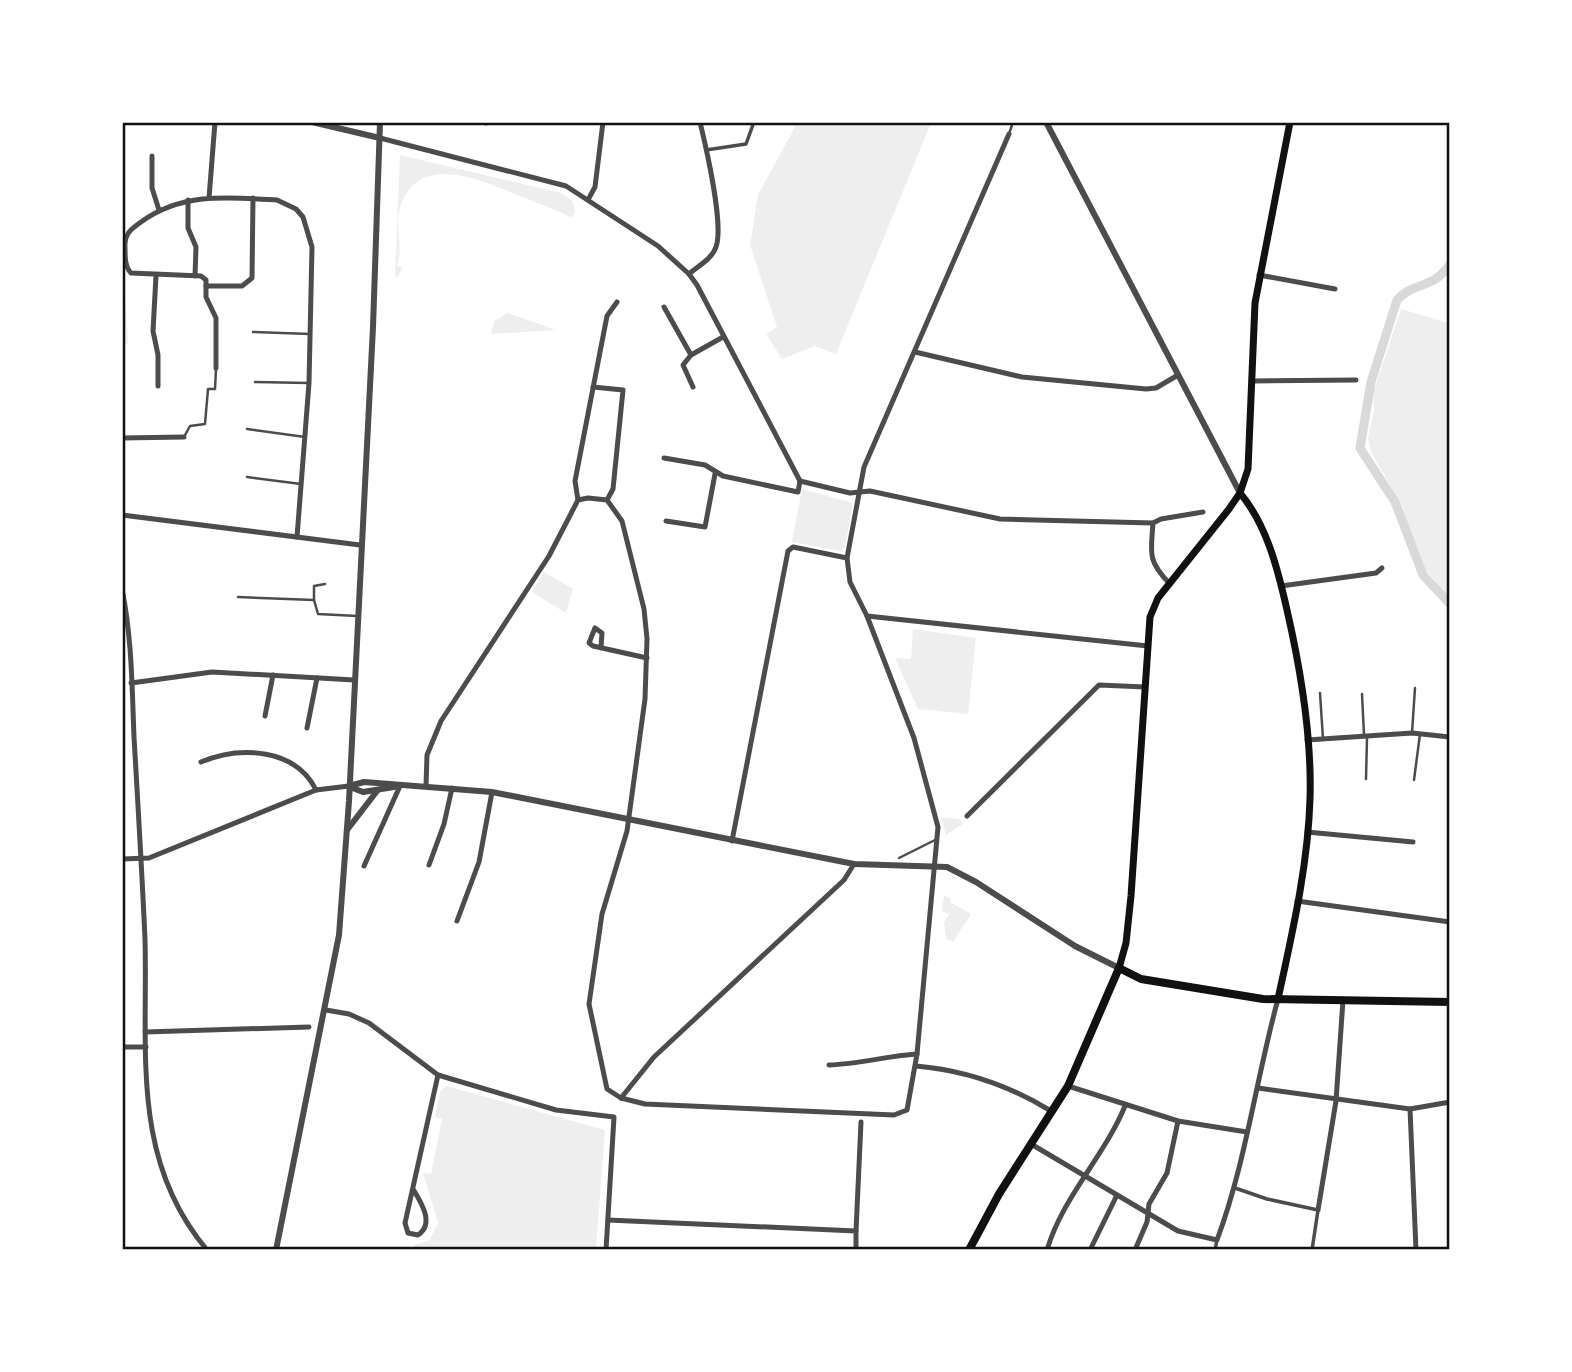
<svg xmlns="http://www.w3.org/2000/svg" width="1572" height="1372" font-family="'IBM Plex Sans',sans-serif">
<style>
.green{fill:#eee}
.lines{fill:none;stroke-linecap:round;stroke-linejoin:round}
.canal{stroke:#d9d9d9;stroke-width:9}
.service{stroke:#4c4c4c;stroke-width:2.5}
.pedestrian{stroke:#4c4c4c;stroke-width:3.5}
.minor{stroke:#4c4c4c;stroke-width:5}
.tertiary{stroke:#4c4c4c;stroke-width:6}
.secondary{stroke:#111;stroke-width:7}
.primary{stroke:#111;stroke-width:8}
.neatline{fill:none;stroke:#111;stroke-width:2.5}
</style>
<rect width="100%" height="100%" fill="#fff"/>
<g class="green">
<path d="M797,123h134l-95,231 -21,-8 -33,13 -16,-25 11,-7 -27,-82 8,-50z"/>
<path d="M400,155l161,38 11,7 3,11 -3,7c-18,-9 -37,-16 -55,-23 -36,-15 -98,-44 -117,12 -6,20 4,38 -3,58l5,3 -4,9h-3z"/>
<path d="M123,262l5,82h-6z"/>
<path d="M1401,309l48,14v274l-24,-28 -13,-27 -9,-34 -32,-56 -3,-14 6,-27 -1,-18z"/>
<path d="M508,313l48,17 -65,4 3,-13z"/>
<path d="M802,489l51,14 -8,44 -5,4 -48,-9z"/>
<path d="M544,572l29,17 -7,24 -34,-21z"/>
<path d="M913,629l63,9 -8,76 -50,-5 -23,-51 16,1z"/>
<path d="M941,817l19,2 3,5 -17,11z"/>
<path d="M944,895l7,4 -1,3 21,12 -18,28 -7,-3 -2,-16 5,-9 -7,-3z"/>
<path d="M446,1086l159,44 -9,119h-183l1,-4 16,-5 8,-17 -15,-50 8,1 11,-55 -7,-2 5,-26z"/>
</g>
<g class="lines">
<path class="canal" d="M1450,264c-17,26 -36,17 -53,36l-26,82 -11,66 35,54 28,73 27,29"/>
<g class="service">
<path d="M1009,134l4,-12"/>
<path d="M253,332l57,2"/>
<path d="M255,382l54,1"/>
<path d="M247,429l58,8"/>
<path d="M184,437l6,-11 15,-2 3,-35h7l1,-20"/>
<path d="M247,477l54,7"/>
<path d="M238,597l76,3 4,14 39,2"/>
<path d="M314,600v-14l11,-2"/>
<path d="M1320,693l3,46"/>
<path d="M1362,694l2,41"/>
<path d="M1412,733l3,-45"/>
<path d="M1366,779l1,-41"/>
<path d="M1414,780l6,-46"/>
<path d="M899,858l38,-19"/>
</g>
<g class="pedestrian">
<path d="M706,150l40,-6 8,-22"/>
<path d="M1235,1188l32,11 51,11 -6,40"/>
<path d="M1215,1250l2,-10"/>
</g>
<g class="minor">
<path d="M486,123v-1"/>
<path d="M380,138l186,48 92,60 31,28 8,11 103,196"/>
<path d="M152,156v32l7,22"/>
<path d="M209,198l6,-76"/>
<path d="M589,198l6,-11 8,-65"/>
<path d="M188,200v28l8,19 -1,29"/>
<path d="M689,274c9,-8 23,-15 27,-27 8,-22 -10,-100 -16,-125"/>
<path d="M1259,275l76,14"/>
<path d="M156,276l-3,55 5,24v31"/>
<path d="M206,286h36l10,-8 1,-80"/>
<path d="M664,307l27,48 32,-18"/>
<path d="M915,352l107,25 124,12 10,-1 22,-13"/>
<path d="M691,355l-8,10 10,22"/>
<path d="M216,368v-50l-10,-21v-17l-5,-4 -70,-3c-6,-6 -6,-16 -6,-25 -1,-14 6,-19 16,-26 41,-30 88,-25 136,-22l19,9 7,8 9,30 -3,136 -12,154"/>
<path d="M1252,381l104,-1"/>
<path d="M593,387l30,3 -10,99 -6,11"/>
<path d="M122,438l62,-1"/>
<path d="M664,458l41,7 18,11 75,16 2,-11"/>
<path d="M800,481l50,12 20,-2 130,28 153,4"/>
<path d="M578,500l-3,-19 32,-165 10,-14"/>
<path d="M122,515l238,30"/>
<path d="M666,521l39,6 10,-53"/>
<path d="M1169,583c-22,-23 -18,-30 -16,-60l8,-4 42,-7"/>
<path d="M1281,586l95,-13 6,-5"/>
<path d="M122,589c10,49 10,99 12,148 4,68 8,135 11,202 3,111 -15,220 62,311"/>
<path d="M867,616l281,30"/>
<path d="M601,648l1,-15 -7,-5 -6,15 4,3 54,12"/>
<path d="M131,683l81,-11 142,8"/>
<path d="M265,716l8,-41"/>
<path d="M307,728l10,-50"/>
<path d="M1307,740l105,-7 38,4"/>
<path d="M201,762c40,-17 95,-13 115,28"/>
<path d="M426,786l1,-31 14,-34 108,-165 29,-56 10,-2 19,2 15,21 22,88 3,30 -2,60 -18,132 -25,83 -13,90 18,85 14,9 24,6 249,11 13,-5 10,-56 21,-227 -24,-89 -47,-122 -17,-34 -3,-24 17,-91 145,-333"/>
<path d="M967,816l132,-131 46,2"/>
<path d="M1307,832l106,10"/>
<path d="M732,841l56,-290 5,-4 54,11"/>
<path d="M122,859l27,-1 167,-68 33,-4"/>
<path d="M429,865l15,-41 8,-36"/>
<path d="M364,866l36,-80"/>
<path d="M1297,901l153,21"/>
<path d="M457,921l22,-59 13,-70"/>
<path d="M326,1010l23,4 20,9 69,52 118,35 58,7 -8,133"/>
<path d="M145,1032l164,-5"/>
<path d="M122,1047h24"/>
<path d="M829,1065c31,-1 57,-9 88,-11"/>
<path d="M916,1066c48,4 94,20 135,45"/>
<path d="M1068,1086l110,35 69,11"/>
<path d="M1258,1088l152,21 40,-7"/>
<path d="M621,1098l33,-41 190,-177 10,-16"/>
<path d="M1410,1109l6,141"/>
<path d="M1031,1144l147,87 39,9c29,-78 39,-161 61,-241"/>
<path d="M413,1189c8,13 22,35 5,46l-10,-2 -3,-10 33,-148"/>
<path d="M1318,1210l18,-109 7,-101"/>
<path d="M608,1220l248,11v19"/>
<path d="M856,1231l5,-109"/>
<path d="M1047,1250c16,-54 57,-93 78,-144"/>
<path d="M1090,1250l27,-55"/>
<path d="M1135,1250l12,-28 2,-18 18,-31 11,-52"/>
</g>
<g class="tertiary">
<path d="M312,122l68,16"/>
<path d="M1046,122l194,371"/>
<path d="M349,786l15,-4 128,10 362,72 93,3 29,15 99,64 44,22"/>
<path d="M350,787l13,5 31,-5"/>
<path d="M347,830l30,-39"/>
<path d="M276,1250l63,-315 10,-134 24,-474 7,-205"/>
</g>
<g class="secondary">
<path d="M1240,493c27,32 38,77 47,117 14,61 25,126 23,189 -2,67 -18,135 -32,200"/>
<path d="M1119,968l7,-25 5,-47 19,-279 8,-19 71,-89 11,-16 8,-24 7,-166 35,-181"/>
</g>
<path class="primary" d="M969,1250l30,-56 69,-108 51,-118 22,11 122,20 187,3"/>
</g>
<rect width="1572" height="1372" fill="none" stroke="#ffffff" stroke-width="248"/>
<rect x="124" y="124" width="1324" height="1124" class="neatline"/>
</svg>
